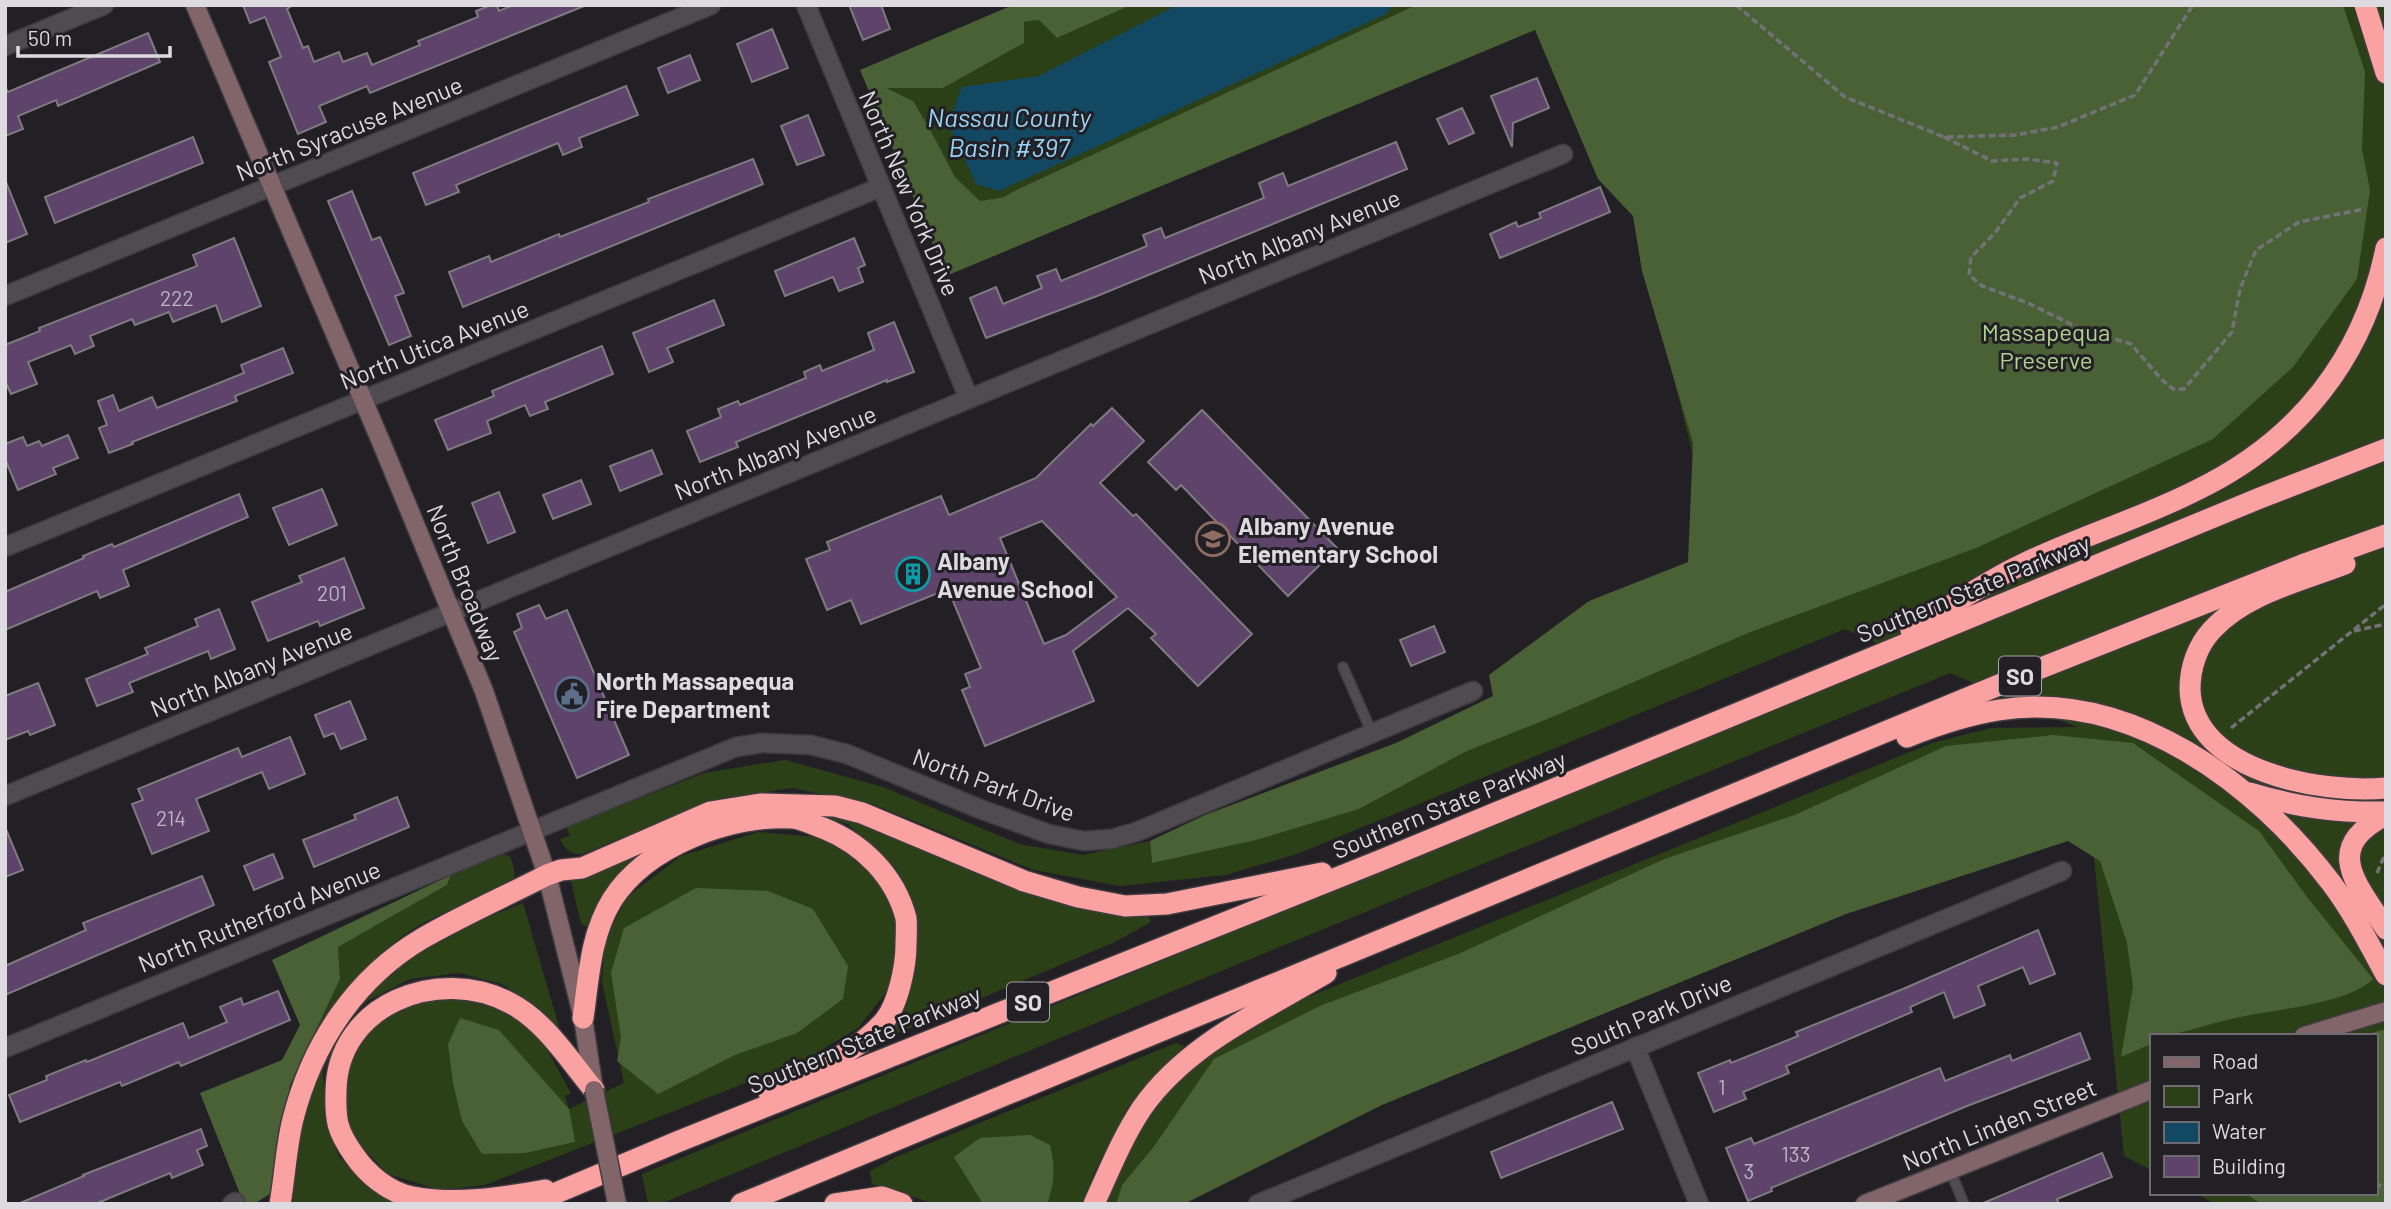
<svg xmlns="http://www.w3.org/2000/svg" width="2391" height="1209" font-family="Barlow,sans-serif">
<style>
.green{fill:#2c4018}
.forest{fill:#4a6136}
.water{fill:#124862}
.building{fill:#5e446b;stroke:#7e7a80;stroke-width:2;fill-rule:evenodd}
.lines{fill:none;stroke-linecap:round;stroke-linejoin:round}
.lane-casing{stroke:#3f3c40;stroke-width:12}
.street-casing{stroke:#3f3c40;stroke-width:21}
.secondary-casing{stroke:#3f3c40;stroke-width:21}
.highway-casing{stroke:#3f3c40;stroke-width:24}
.path{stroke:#757277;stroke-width:3.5;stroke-dasharray:7 3.5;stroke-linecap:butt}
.lane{stroke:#4f4b51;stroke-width:9}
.street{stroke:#4f4b51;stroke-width:18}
.secondary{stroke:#826569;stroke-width:18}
.highway{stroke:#faa1a1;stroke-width:21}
.secondary-bridge-casing{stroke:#3f3c40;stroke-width:21;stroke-linecap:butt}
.secondary-bridge{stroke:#826569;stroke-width:18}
.labels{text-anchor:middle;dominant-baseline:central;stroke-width:6;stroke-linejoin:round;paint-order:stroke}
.number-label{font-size:21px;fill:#bdb5c2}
.shield{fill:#232025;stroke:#a5a3a7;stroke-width:2}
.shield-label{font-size:23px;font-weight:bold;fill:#dddbdf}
.street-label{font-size:24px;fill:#dddbdf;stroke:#232025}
.park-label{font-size:24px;fill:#aed38e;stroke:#232025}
.poi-label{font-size:24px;font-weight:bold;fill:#dddbdf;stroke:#232025;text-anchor:start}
.water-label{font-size:26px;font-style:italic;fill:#96d4f8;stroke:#232025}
</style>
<rect width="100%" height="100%" fill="#232025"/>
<g class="green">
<path d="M1131,5h285l-402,186 -10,6 -24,4 -25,-24 -23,-44 -48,-45h59l81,-45v-21l15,-2 18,18z"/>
<path d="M1532,5h854v1199h-171l-20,-11h180v-157h-224v134l-27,-14 -42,-418 -285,76 -133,45 -206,95 -136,51 -167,140 -33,40 -6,19h-12l36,-78 59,-68 65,-43 668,-272 59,-15 86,-1 -127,-54 -724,296 -566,235h-12l-6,-30 1264,-518 -61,-27 -548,225 -72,21 -105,11 -86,-16 -159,-65 -83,-17 -79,12 -131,54c-12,1 -17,-5 -22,-15l10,-3 -4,-9 138,-54 81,-13 98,27 136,57 64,11 67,-14 2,22 207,-54 106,-57 85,-34 196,-84 57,-21 -79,-34 -96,-383z"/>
<path d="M803,811l44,3 299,99 5,9 -36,20 -229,96 -3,-8 17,-23 15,-32 2,-54 -20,-52 -49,-45z"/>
<path d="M758,832l69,6 50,35 21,54 -7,59 -32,41 -52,32 -322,126 -45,5 -52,-16 -34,-35 -12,-45 9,-44 34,-38 53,-18 67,11 31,25 35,63 -6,3 4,13 55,-26 -22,-101 3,-41 22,-44 54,-41z"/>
<path d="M671,837l-82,89h-5l-3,-3 -12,-50z"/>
<path d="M502,854l8,2c5,14 8,21 -3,32 -26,11 -55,20 -80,33 -47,24 -81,69 -112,110l25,-52 -2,-32 109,-62 4,-10z"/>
<path d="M523,903l38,131 -22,-26 -37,-24 -43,-11 -49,6 -43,22 -23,25 -21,45 2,45 13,40 29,29 42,19h-119l6,-29 6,-56 13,-49 48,-76 71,-55z"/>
<path d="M1176,1043l8,3 -57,62 -34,67 -9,29h-148l-64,-20 -2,-13 26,-14z"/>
</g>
<g class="forest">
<path d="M1013,5h118l-74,33 -18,-18 -15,2v21l-81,45h-57l27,13 19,32 23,44 25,24 24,-4 10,-6 402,-186h927l22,67 -3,77 8,41 -13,89 -64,88 -80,72 -237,109 -230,86 -196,84 -85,34 -106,57 -103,31 -104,23 -2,-22 55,-26 191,-72 97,-47 -4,-21 100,-74 99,-39 5,-119 -51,-172 -9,-55 -35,-37 -63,-149 -589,246 -86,-206z"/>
<path d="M2053,735l80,8 126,88 48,66 66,82c-24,25 -103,31 -138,39 -28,6 -56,18 -84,18v8l-30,13 12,-70 -6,-44 -27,-82 -32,-20 -222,73 -464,191 -198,99h-68l6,-19 33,-40 59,-86 108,-54 136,-51 206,-95 133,-45 149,-68z"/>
<path d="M451,875l-4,10 -109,62 2,32 -50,106 -17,107 -19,12h-10l-44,-111 82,-33 18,-35 -28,-65z"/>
<path d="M696,888l72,3 45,18 35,57 -5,33 -46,34 -62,22 -77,39 -41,-33 4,-24 -10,-64 13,-45z"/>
<path d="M460,1018l39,12 70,79 6,33 -50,11 -43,1 -20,-33 -9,-38 -5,-39z"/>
<path d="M2386,1029v175h-125l-16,-11h130v-157h-15z"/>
<path d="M1030,1135l20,10c5,20 5,38 -3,59h-64l-29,-47 26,-19z"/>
</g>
<path class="water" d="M1177,5h216l-7,9 -387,177 -23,-7 -28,-61 14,-36 77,-11z"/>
<g class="building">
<path d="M243,5h50l-6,4 16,39 5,-2 6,16 25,-10 4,10 24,-9 5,12 48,-20 -2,-4 60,-24 -2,-6 15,-6h6l2,6 14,-6 71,1 -214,87 -3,-7 -48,20 7,16 -28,12 -29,-72 12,-5 -16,-40 -15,6z"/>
<path d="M849,5h32l9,24 -27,11z"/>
<path d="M772,29l16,39 -36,14 -15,-38z"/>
<path d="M148,33l12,29 -102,44 -2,-6 -38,16 5,13 -18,7v-49l3,5z"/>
<path d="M690,55l10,25 -32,13 -10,-25z"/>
<path d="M1537,78l12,30 -36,15 -1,24 -21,-51z"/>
<path d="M626,86l12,29 -59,23 3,9 -19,8 -5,-12 -102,42 3,7 -33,13 -13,-32z"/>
<path d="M1462,108l12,25 -25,11 -12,-25z"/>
<path d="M808,115l16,40 -27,10 -16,-39z"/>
<path d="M193,137l10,26 -148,60 -10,-26z"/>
<path d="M1396,142l11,27 -310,127 -111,42 -16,-40 26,-11 7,17 39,-16 -5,-12 19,-7 5,12 86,-35 -4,-11 18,-7 4,10 99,-40 -5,-15 24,-10 5,13z"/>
<path d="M753,159l10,25 -300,123 -14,-35 40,-16 2,6 68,-28 1,3 89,-35 -1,-3z"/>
<path d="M6,182l21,52 -22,9v-60z"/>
<path d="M1600,187l10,25 -110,46 -10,-24 26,-12 2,5 23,-9 -2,-5z"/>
<path d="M352,191l20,49 8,-3 24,56 -9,3 16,40 -22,9 -61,-144z"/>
<path d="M234,238l27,68 -39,16 -6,-17 -43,17 -4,-10 -34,13 -3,-6 -42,17 4,10 -19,8 -4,-9 -43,17 9,22 -26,10 -6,-13v-36l35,-14 -1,-3 158,-62 -4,-11z"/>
<path d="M854,238l11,27 -7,3 5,14 -24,9 -6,-14 -48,19 -10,-25z"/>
<path d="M714,300l10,25 -57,23 6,14 -24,10 -16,-39z"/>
<path d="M894,322l20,50 -27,10v-2l-151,62 2,5 -38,15 -13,-31 34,-14 -3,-8 20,-8 2,4 66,-27 -2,-6 16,-7 2,6 52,-21 -6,-17z"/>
<path d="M602,346l11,28 -68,28 3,7 -18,7 -5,-11 -38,16 4,12 -43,17 -13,-30 59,-24 -2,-5z"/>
<path d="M283,348l10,25 -58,23 2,5 -105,41 1,2 -24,9 -10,-25 8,-3 -9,-24 15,-6 6,16 33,-14 5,11 87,-35 -3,-8z"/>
<path d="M1112,408l32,33 -44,42 33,33 3,-2 116,120 -54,52 -47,-48 5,-4 -28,-26 -55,43 21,50 -109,45 -23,-56 8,-3 -5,-13 16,-6 -33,-79 -87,35 -10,-24 -24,10 -21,-51 24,-9 -3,-8 114,-46 8,19 87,-37 55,-54 2,2zM1042,521l75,76 -51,38 -22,9 -44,-106z"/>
<path d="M1202,410l135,138 -49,48 -107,-111 -5,5 -28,-28z"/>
<path d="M68,435l10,23 -25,10 3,6 -38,16 -13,-31v-15l18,-7 4,9 12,-5 3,5z"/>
<path d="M652,450l10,24 -42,17 -10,-25z"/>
<path d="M581,480l10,24 -38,15 -10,-24z"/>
<path d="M322,489l15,36 -48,20 -16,-37z"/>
<path d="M499,492l16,40 -27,11 -16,-40z"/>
<path d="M239,494l9,23 -125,53 6,16 -29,12 -3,-7 -92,39v-38l79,-34 -1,-2 29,-12 2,3z"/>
<path d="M344,558l20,50 -44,18 -2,-5 -50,20 -16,-39 50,-20 -3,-6z"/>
<path d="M539,605l7,14 21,-9 62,145 -52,23 -63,-146 8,-4 -5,-14z"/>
<path d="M219,609l16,40 -24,10 -3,-8 -79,32 4,9 -36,14 -11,-27 62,-25 -3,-6 53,-22 -3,-7z"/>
<path d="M1434,626l11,26 -34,14 -11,-26z"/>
<path d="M38,683l17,42 -25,10 -2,-4 -23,9v-44z"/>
<path d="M350,701l16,38 -25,10 -7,-16 -10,4 -9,-22z"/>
<path d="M290,737l15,37 -36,15 -7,-17 -66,27 13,32 -57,23 -20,-50 11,-4 -5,-11 100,-41 4,9z"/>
<path d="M397,797l12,30 -95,40 -11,-27 53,-21 -2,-4z"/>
<path d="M5,827l18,43 -18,7z"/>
<path d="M273,854l10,24 -29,12 -10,-24z"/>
<path d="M202,876l12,29 -209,90v-29l81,-36 -3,-7z"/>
<path d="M2038,930l17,44 -25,10 -7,-17 -45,19 7,19 -31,13 -10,-26 -34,15 2,5 -126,54 3,7 -46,19 3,7 -32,13 -16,-39 32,-13 1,3 67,-27 -2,-4 107,-43z"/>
<path d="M278,991l12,29 -109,46 -2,-4 -57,24 -2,-4 -100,40 -11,-27 38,-15 -1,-4 40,-16 1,2 96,-39 6,15 38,-16 -7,-15 21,-9 2,7z"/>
<path d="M2080,1033l10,26 -123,47 -196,82 1,3 -24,10 -22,-53 25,-10 3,6 186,-76 5,13 65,-26 2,6z"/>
<path d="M1612,1102l11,27 -122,49 -10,-26z"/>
<path d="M201,1129l6,17 -10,4 6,15 -31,13 -2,-5 -75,31h-77l66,-28 -1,-1z"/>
<path d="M2102,1153l10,24 -55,22 2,5h-78z"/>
</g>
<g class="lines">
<g class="lane-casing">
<g id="lane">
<path d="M1343,667l29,66"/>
<path d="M1950,1170l14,34"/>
</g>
</g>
<g class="street-casing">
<g id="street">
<path d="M806,5l163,394"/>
<path d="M5,46l99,-41"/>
<path d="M5,296l706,-291"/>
<path d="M5,547l876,-360"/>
<path d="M5,796l1558,-642"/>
<path d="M1635,1047l64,157"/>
<path d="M5,1048l731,-301 26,-4 49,2 36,9 133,55 69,25 35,7 27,-2 25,-7 337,-141"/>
<path d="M232,1204l3,-2"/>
<path d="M1258,1204l804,-333"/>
</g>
</g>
<g class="secondary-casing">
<g id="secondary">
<path d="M195,5l189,444 100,242 63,184 36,143 11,72"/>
<path d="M2304,1036l82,-25"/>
<path d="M1865,1204l286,-114"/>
</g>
</g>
<g class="highway-casing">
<g id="highway">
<path d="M2365,5l21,68"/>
<path d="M2345,564c-44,17 -100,30 -133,66 -15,16 -22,38 -22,59 2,83 133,105 196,99"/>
<path d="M1911,630c36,-21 72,-47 110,-65 57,-28 119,-46 176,-75 101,-49 167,-132 189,-242"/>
<path d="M1907,737c30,-12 60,-22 92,-27 132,-21 258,74 333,174 21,28 37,60 54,91"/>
<path d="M2250,793c47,14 87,20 136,19"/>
<path d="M2386,815c-65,33 -29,69 0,114"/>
<path d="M583,1018c6,-41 7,-82 29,-118 34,-54 119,-86 181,-82 10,1 21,7 30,10 40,16 72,48 83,90 1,9 0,19 0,27 0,21 -8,59 -21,75 -29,35 -77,52 -116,73"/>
<path d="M545,1190c-44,8 -89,15 -132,7 -24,-4 -46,-23 -59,-42 -17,-24 -19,-35 -18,-64 1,-87 103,-126 174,-88 35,18 59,57 84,87"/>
<path d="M280,1204c5,-28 6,-57 13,-85 19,-75 62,-141 130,-181 40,-23 83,-42 124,-63l14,-5 21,-2 128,-56 50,-8 75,2 27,7 162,68 54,16 47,9 42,-2 155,-31"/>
<path d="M530,1204l147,-62 702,-281 881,-363 126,-49"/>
<path d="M741,1204l1287,-531 274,-108 84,-30"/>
<path d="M835,1204l47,-7 20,7"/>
<path d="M1094,1204c15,-33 28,-66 48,-96 44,-63 120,-97 184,-135"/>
</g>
</g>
<g class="path">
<path d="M1736,5l109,92 99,40 72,-2 42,-8 77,-32 58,-90"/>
<path d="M1944,137l48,24 35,-2 30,4 -4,18 -33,17 -25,35 -24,24 -2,18 13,11 46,17 53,26 50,15 30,35 12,10h11l48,-57 8,-43 16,-39 43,-28 65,-13"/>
<path d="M2354,631l32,-7"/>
<path d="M2231,728l155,-124"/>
<path d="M2377,873l6,-14 3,-2"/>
<path d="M2375,1183l11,6"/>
</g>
<use href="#lane" class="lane"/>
<use href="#street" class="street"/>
<use href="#secondary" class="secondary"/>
<use href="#highway" class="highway"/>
<g class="secondary-bridge-casing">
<path id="secondary-bridge" d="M594,1090l23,114"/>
</g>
<use href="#secondary-bridge" class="secondary-bridge"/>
</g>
<defs>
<g id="school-ring" transform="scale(1.75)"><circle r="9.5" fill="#232025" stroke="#8d6e63" stroke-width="1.5"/><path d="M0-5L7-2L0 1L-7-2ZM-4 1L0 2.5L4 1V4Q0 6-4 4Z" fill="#8d6e63"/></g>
<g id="building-ring" transform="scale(1.75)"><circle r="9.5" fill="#232025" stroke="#0f9aa8" stroke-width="1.5"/><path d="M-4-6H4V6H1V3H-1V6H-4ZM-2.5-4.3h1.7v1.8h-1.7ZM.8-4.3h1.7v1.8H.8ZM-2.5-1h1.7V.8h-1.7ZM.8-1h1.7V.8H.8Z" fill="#0f9aa8"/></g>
<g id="civic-ring" transform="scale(1.75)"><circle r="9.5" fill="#232025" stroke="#5c6f8a" stroke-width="1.5"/><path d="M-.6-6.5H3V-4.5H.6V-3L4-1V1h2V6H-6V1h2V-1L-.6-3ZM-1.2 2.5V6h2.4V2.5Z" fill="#5c6f8a"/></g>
</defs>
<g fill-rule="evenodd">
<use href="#school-ring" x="1213" y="539"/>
<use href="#building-ring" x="913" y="574"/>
<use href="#civic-ring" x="572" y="694"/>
</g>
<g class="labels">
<g class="number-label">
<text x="177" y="297">222</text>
<text x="332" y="592">201</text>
<text x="171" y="817">214</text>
<text x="1722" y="1086">1</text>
<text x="1796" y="1153">133</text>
<text x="1749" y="1170">3</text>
</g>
<g class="shield">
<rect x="1999" y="656.5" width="42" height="39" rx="5"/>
<rect x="1007" y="982.5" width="42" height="39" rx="5"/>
</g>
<g class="shield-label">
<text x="2020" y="676">SO</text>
<text x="1028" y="1002">SO</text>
</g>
<g class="street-label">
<text transform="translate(349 128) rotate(-22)">North Syracuse Avenue</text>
<text transform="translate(910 193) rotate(67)">North New York Drive</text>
<text transform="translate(1299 236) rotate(-22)">North Albany Avenue</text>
<text transform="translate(434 344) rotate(-22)">North Utica Avenue</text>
<text transform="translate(775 452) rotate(-22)">North Albany Avenue</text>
<text transform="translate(466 583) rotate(68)">North Broadway</text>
<text transform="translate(1973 588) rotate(-22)">Southern State Parkway</text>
<text transform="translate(251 669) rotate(-22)">North Albany Avenue</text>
<text transform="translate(994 784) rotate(20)">North Park Drive</text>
<text transform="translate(1449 804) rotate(-22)">Southern State Parkway</text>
<text transform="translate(259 916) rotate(-22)">North Rutherford Avenue</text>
<text transform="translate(1651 1014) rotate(-23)">South Park Drive</text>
<text transform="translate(864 1039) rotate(-22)">Southern State Parkway</text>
<text transform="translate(1999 1124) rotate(-22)">North Linden Street</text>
</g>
<g class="park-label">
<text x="2046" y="331">Massapequa<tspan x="2046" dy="28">Preserve</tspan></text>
</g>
<g class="poi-label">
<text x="1238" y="525">Albany Avenue<tspan x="1238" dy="28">Elementary School</tspan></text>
<text x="937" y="560">Albany<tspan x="937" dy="28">Avenue School</tspan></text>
<text x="596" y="680">North Massapequa<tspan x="596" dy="28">Fire Department</tspan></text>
</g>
<g class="water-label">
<text x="1009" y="116">Nassau County<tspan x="1009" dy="30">Basin #397</tspan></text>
</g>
</g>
<rect width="2391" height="1209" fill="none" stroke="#dddbdf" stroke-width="14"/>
<rect x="2150" y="1034" width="228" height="161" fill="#232025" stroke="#6d6b6f" stroke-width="2"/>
<rect x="2164" y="1057" width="35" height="10" fill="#826569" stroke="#6d6b6f" stroke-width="2"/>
<text x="2212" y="1069" font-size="21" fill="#dddbdf">Road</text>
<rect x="2164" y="1086" width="35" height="21" fill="#2c4018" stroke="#6d6b6f" stroke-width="2"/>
<text x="2212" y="1104" font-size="21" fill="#dddbdf">Park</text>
<rect x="2164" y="1122" width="35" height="21" fill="#124862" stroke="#6d6b6f" stroke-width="2"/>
<text x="2212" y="1139" font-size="21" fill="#dddbdf">Water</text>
<rect x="2164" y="1156" width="35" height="21" fill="#5e446b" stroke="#6d6b6f" stroke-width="2"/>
<text x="2212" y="1174" font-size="21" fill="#dddbdf">Building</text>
<path d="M18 46v10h152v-10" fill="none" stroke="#dddbdf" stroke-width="3.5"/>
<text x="28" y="46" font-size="21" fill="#dddbdf" stroke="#232025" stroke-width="5" paint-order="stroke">50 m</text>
</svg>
